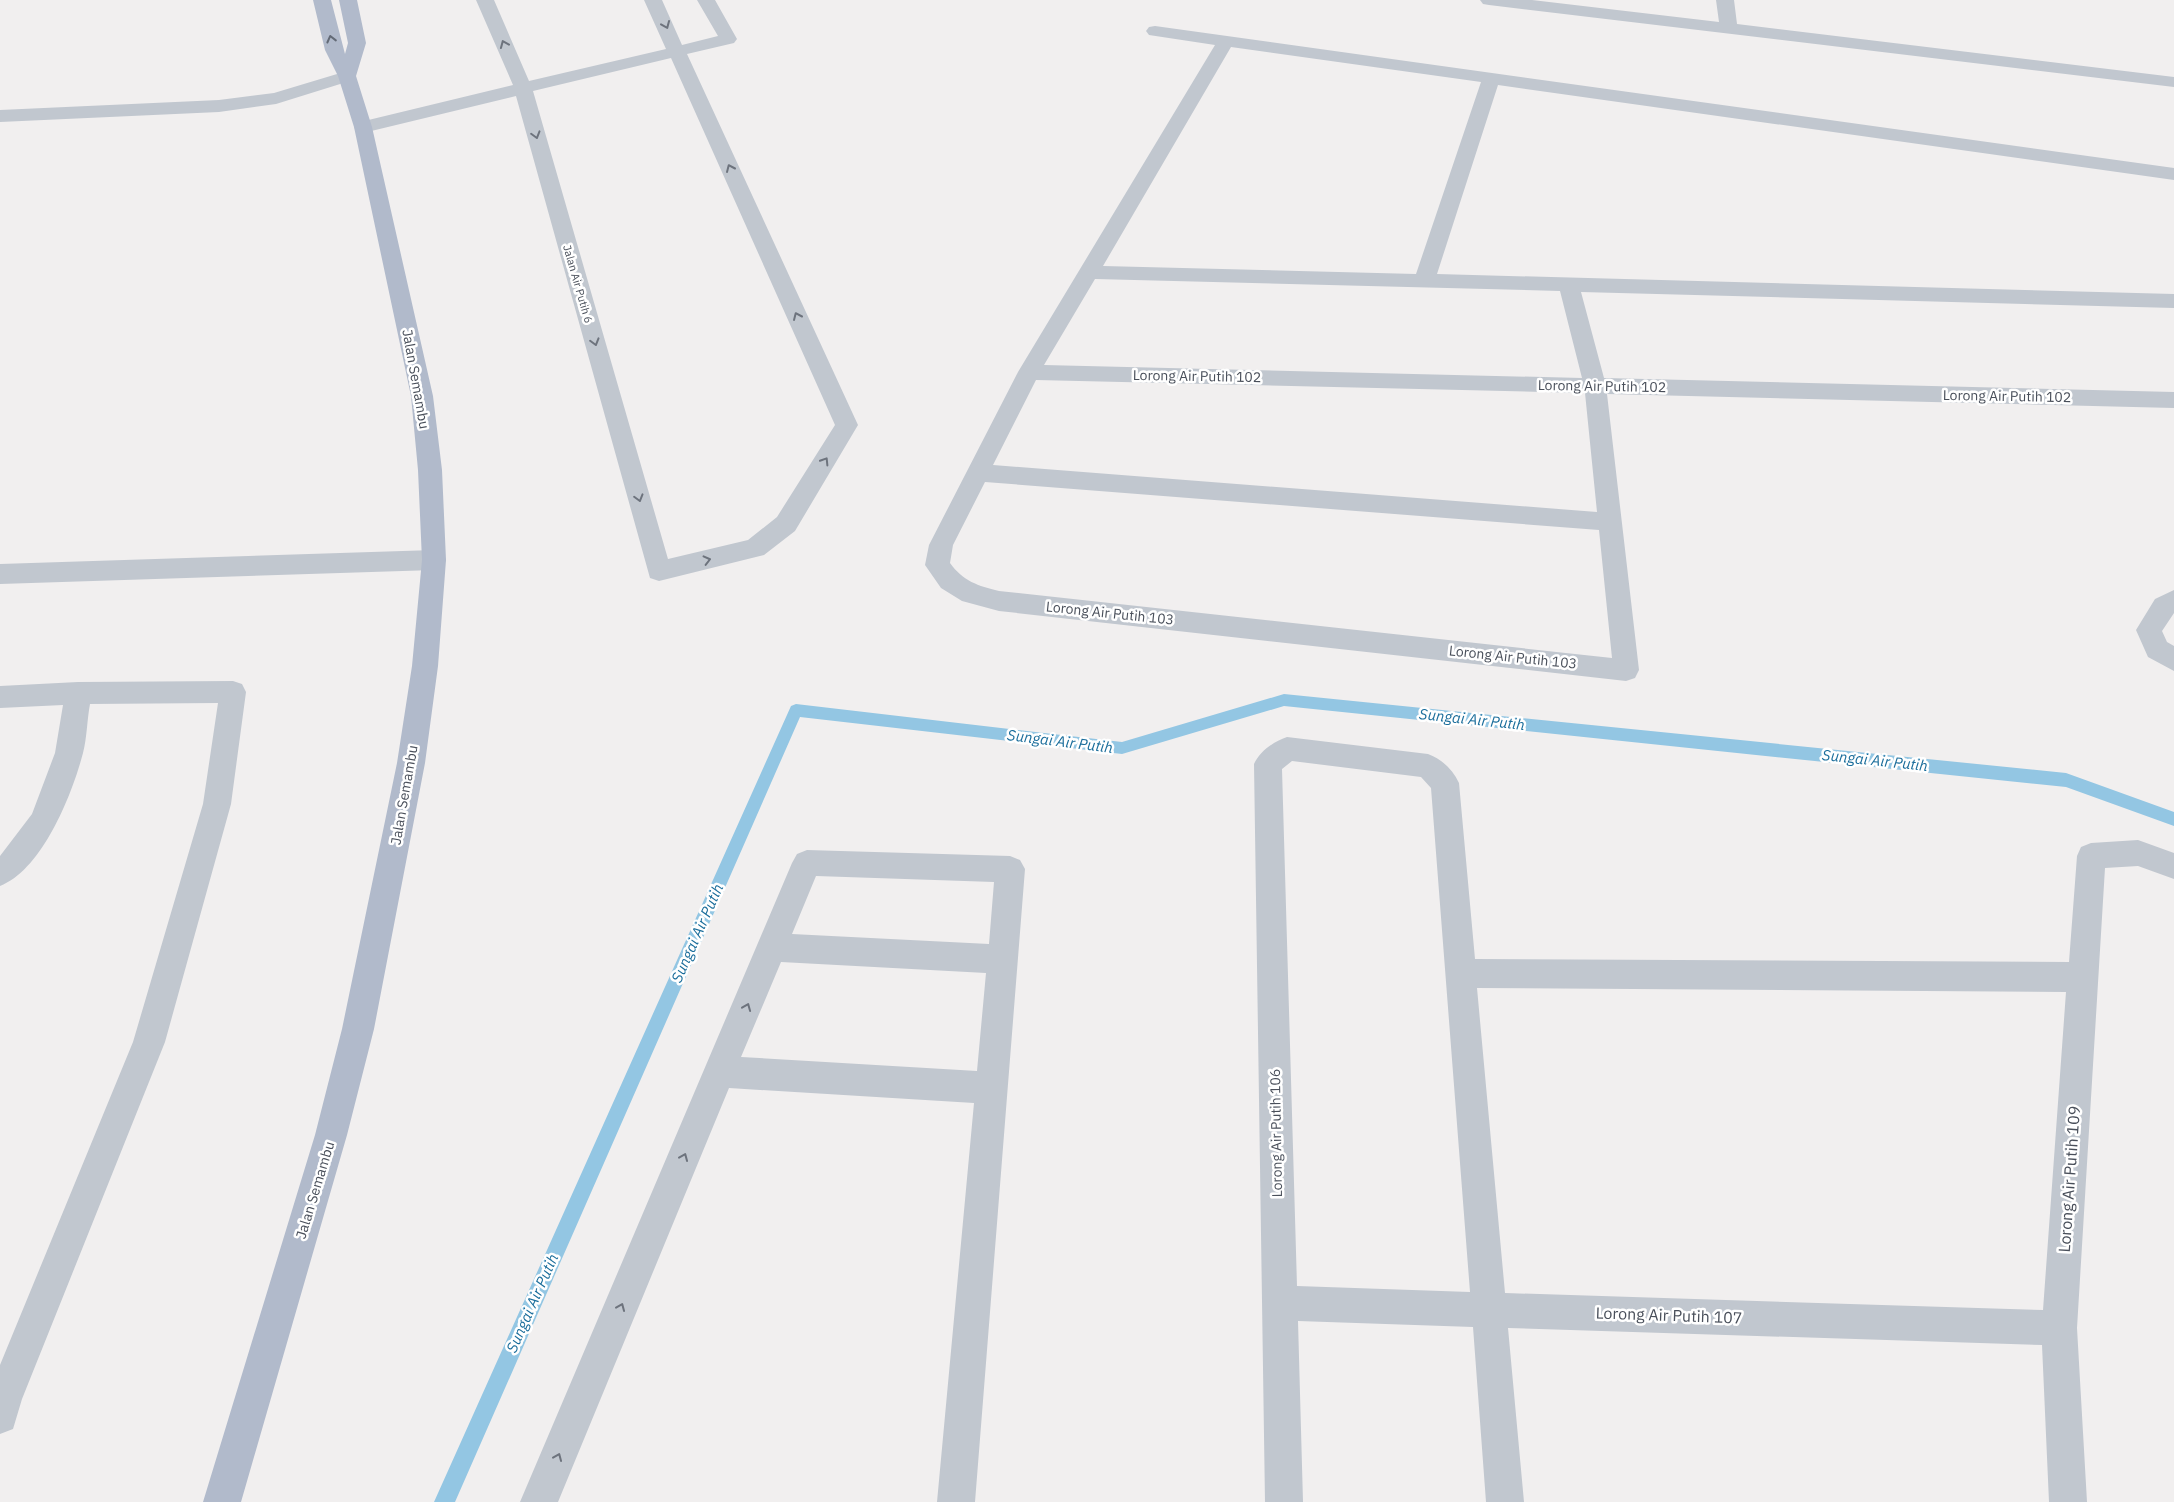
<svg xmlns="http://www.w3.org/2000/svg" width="2174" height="1502" font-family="'IBM Plex Sans',sans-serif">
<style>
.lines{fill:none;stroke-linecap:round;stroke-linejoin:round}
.stream{fill:#93c6e3;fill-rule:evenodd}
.minor{fill:#c1c7cf;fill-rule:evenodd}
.major{fill:#b1bacb;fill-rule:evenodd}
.oneway{stroke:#6d737d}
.oneway2{stroke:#636a76}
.labels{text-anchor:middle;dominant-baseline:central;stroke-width:5;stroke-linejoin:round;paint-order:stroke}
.far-street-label{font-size:11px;fill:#494f5a;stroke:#fff}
.street-label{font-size:14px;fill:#494f5a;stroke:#fff}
.water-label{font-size:15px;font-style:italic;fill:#1a6d9b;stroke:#fff}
.near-street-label{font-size:16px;fill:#494f5a;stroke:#fff}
</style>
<rect width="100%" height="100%" fill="#f1efef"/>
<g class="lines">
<path class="stream" d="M1284,694l782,79 108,39v14l-108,-39 -782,-81 -162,48 -322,-37 -345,785h-21l357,-796 5,-2 326,38z"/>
<g class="minor">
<path d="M476,0h18l35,81 137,-32 -22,-49h18l20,45 36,-9 -21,-36h18l22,39 -3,4 -47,11 171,371 -63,106 -31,24 -105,26 -9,-3 -134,-482 -153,37 -7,-2 -2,-4 2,-4 157,-38zM671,58l164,367 -58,92 -29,23 -80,19 -135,-468z"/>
<path d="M1480,0h52l187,22 -3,-22h18l3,24 437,53v10l-685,-82 -6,-1z"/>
<path d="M1155,26l1019,142v12l-676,-95 -61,189 737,20v14l-593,-16 23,86 570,14v16l-567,-14 32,276 -4,8 -9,3 -627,-70 -37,-10 -21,-13 -16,-23 4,-20 89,-173 197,-327 -66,-10 -3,-4 3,-4zM1231,47l250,35 -65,192 -313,-8zM1095,279l465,12 22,87 -538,-13zM1036,380l549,13 12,119 -604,-47zM985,482l614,48 13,128 -613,-67c-21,-5 -36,-10 -49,-28l3,-18z"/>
<path d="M347,71l6,1 3,4 -3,4 -77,24 -57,8 -219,10v-12l219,-10 55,-7z"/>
<path d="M434,550l9,3 3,7 -3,7 -9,3 -434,14v-20z"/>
<path d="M2174,590v23l-12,18 5,11 7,4v25l-26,-14 -12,-27 19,-31z"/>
<path d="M233,681l9,3 4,8 -15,112 -66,238 -143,357 -9,30 -13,5v-69l133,-323 70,-238 15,-101 -128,1c-3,16 -3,34 -7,49 -11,42 -41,117 -83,133v-30l32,-42 23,-61 8,-48 -63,3v-22l78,-4z"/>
<path d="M1287,737l141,17c14,5 25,16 31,29l16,176 594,3 8,-106 4,-9 10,-4 47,-3 36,13v26l-36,-13 -33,2 -28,460 10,174h-38l-7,-157 -534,-17 16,174h-38l-13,-175 -175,-6 5,181h-38l-11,-738c6,-13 19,-22 33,-27zM1292,761l129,16 10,11 39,504 -173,-6 -15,-517zM1477,988l589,4 -23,318 -538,-17z"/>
<path d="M807,850l203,6 10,4 5,9 -50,633h-38l37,-399 -245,-15 -171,414h-38l272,-639 5,-9zM816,876l178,6 -5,62 -197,-10zM781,962l205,11 -9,98 -236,-14z"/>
</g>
<path class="major" d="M313,0h18l14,54 3,-11 -9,-43h18l9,43 -10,33 16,51 61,269 9,74 4,90 -8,106 -13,97 -51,266 -27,106 -106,367h-38l112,-367 27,-106 55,-266 15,-97 10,-106 -4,-90 -7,-74 -57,-269 -16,-51 -13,-26z"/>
</g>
<defs><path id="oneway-chevron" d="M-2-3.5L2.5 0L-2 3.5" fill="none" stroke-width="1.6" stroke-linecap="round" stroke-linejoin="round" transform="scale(1.25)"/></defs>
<g class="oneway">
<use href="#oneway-chevron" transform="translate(666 25) rotate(67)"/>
<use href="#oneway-chevron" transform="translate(504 44) rotate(-113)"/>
<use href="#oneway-chevron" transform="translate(536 135) rotate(74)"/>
<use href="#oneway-chevron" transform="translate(730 168) rotate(-114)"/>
<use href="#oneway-chevron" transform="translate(797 316) rotate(-114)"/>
<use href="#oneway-chevron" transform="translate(595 342) rotate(74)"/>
<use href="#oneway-chevron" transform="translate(825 461) rotate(-58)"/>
<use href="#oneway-chevron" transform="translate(639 498) rotate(74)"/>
<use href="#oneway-chevron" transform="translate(707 560) rotate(-14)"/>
<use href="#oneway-chevron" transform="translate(747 1007) rotate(-68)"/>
<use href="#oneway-chevron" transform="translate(684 1157) rotate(-67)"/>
<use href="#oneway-chevron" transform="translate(621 1307) rotate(-67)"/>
<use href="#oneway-chevron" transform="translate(558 1457) rotate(-67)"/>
</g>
<use class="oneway2" href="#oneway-chevron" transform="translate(331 39) rotate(-104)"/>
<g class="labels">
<g class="far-street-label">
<text transform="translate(578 284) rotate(74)">Jalan Air Putih 6</text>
</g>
<g class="street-label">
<text transform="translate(1197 376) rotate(1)">Lorong Air Putih 102</text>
<text transform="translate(416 379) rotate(80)">Jalan Semambu</text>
<text transform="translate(1602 386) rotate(1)">Lorong Air Putih 102</text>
<text transform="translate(2007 396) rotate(1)">Lorong Air Putih 102</text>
<text transform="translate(1110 613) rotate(6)">Lorong Air Putih 103</text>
<text transform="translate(1513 657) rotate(6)">Lorong Air Putih 103</text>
<text transform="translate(404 795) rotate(-80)">Jalan Semambu</text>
<text transform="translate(1276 1133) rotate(-91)">Lorong Air Putih 106</text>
<text transform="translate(315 1190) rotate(-73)">Jalan Semambu</text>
</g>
<g class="water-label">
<text transform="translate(1472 719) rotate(6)">Sungai Air Putih</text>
<text transform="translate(1060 741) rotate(7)">Sungai Air Putih</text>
<text transform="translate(1875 760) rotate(6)">Sungai Air Putih</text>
<text transform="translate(697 933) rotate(-66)">Sungai Air Putih</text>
<text transform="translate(532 1303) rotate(-66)">Sungai Air Putih</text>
</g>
<g class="near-street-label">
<text transform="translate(2069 1179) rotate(-86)">Lorong Air Putih 109</text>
<text transform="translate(1669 1315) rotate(2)">Lorong Air Putih 107</text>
</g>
</g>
</svg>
